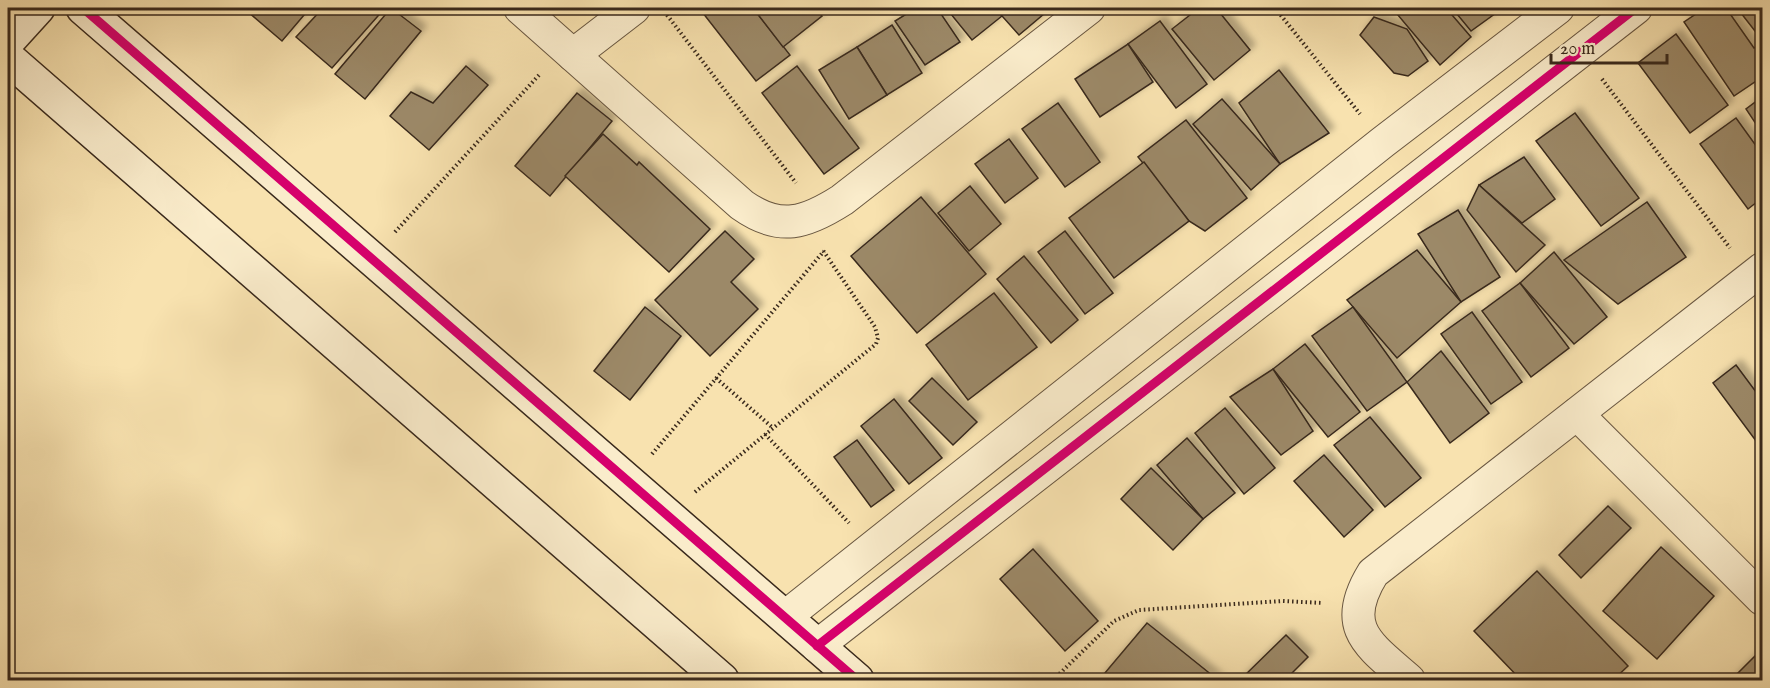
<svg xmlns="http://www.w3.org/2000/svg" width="1770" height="688" font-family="'IM FELL English',serif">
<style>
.building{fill:#9c8968;stroke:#39291c;stroke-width:1.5;filter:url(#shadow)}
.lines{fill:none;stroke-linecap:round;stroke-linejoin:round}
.street-casing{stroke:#695741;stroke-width:34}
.secondary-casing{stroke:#39291c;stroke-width:36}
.path{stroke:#39291c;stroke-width:4;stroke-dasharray:1.5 3;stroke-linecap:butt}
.street{stroke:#faeccb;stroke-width:32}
.secondary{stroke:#faeccb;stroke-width:33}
.cycleway-casing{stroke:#faeccb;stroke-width:13}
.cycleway{stroke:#d6006c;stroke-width:9}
</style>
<defs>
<filter id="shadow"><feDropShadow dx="5.5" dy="-5.5" stdDeviation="3" flood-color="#0004"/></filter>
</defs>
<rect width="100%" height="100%" fill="#f8e2af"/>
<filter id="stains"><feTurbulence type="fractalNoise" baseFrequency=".00333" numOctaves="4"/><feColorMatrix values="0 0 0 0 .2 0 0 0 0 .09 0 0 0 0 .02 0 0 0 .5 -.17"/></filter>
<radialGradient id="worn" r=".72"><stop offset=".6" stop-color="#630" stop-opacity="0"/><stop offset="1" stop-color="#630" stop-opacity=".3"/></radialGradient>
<g class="building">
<path d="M249,8h61l-28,33 -35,-30z"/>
<path d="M323,8h62l-53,60 -36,-31z"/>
<path d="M391,8l30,23 -56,68 -30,-25z"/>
<path d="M699,8h54l37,47 -34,26z"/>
<path d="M753,8h63l6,8 -39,31z"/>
<path d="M916,8h21l23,34 -35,23 -30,-44z"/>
<path d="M946,8h49l7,8 -30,24z"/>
<path d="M1000,8h51l-32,27 -17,-19z"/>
<path d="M1199,8h17l34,42 -36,30 -42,-51z"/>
<path d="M1392,8h54l25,29 -31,28z"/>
<path d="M1452,8h51l-32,23z"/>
<path d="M1705,8h21l28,40 2,-1 6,9v21l-28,19 -50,-74z"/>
<path d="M1737,8h25v32z"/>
<path d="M1374,17l33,12 21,32 -20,15 -14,-3 -34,-38z"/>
<path d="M1160,21l47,63 -31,24 -48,-64z"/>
<path d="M892,25l30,48 -35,22 -30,-48z"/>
<path d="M1676,34l52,71 -38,28 -52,-70z"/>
<path d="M1128,44l25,38 -53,35 -25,-38z"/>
<path d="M857,47l30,48 -38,24 -30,-49z"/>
<path d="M466,66l22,19 -59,65 -39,-34 21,-24 22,11z"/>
<path d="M797,66l62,82 -35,26 -62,-81z"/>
<path d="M1279,70l50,63 -49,31 -41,-61z"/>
<path d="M577,93l35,28 -62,75 -35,-30z"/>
<path d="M1762,97v36l-16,-24z"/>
<path d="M1222,99l58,65 -29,26 -58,-66z"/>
<path d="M1058,103l42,59 -35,25 -43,-58z"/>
<path d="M1575,113l64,85 -38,28 -65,-85z"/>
<path d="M1736,118l26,36v44l-14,11 -48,-65z"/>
<path d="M1186,120l61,78 -42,33 -16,-10 -51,-64z"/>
<path d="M603,134l34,31 2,-3 71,67 -41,43 -104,-96z"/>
<path d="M1009,139l29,39 -33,25 -30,-39z"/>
<path d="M1524,157l31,42 -33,24 -43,-38z"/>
<path d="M1144,162l45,59 -75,57 -45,-60z"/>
<path d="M1479,185l66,60 -29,27 -49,-62z"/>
<path d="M970,186l31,38 -32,27 -31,-38z"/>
<path d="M921,197l65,77 -69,59 -66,-77z"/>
<path d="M1647,202l39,55 -68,47 -54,-44z"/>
<path d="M1458,210l42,67 -39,25 -43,-68z"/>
<path d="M725,231l29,28 -23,23 27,27 -48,47 -55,-56z"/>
<path d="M1065,231l48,62 -28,21 -47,-62z"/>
<path d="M1417,250l44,52 -64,56 -50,-58z"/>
<path d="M1554,252l53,65 -33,27 -54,-61z"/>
<path d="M1024,256l54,64 -27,23 -54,-64z"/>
<path d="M1520,283l49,65 -38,29 -49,-66z"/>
<path d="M994,293l43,54 -69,53 -42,-55z"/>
<path d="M645,307l36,29 -51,64 -36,-29z"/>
<path d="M1353,307l54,75 -40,29 -55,-75z"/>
<path d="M1472,312l50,70 -31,22 -50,-70z"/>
<path d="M1305,344l55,68 -32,25 -55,-68z"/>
<path d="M1441,351l48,62 -39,30 -43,-61z"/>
<path d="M1736,365l26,35v49l-49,-66z"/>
<path d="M1273,369l40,62 -32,24 -51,-58z"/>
<path d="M932,378l45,44 -24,23 -44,-44z"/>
<path d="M894,399l48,59 -33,26 -48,-58z"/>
<path d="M1225,408l50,60 -31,26 -49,-61z"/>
<path d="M1370,417l51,61 -36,29 -51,-62z"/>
<path d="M1187,438l48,55 -32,26 -46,-54z"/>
<path d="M857,440l37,50 -23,17 -37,-50z"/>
<path d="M1324,455l49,55 -29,27 -50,-56z"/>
<path d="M1151,468l52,51 -30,31 -52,-51z"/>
<path d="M1608,506l23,22 -50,50 -22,-23z"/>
<path d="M1661,547l53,49 -57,63 -54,-48z"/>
<path d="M1033,549l65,72 -33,30 -65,-72z"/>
<path d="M1537,571l91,95 -15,14h-92l-47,-49z"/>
<path d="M1147,623l71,57h-119z"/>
<path d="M1286,635l22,22 -23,23h-45z"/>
<path d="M1761,650l1,30h-31z"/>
</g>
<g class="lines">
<g class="street-casing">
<g id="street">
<path d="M520,8l222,197c38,27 64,18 100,-5l247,-192"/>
<path d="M573,55l61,-47"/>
<path d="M1577,414l185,185"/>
<path d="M785,617l598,-475 175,-134"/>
<path d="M817,646l819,-638"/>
<path d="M1409,680c-40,-35 -70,-52 -36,-107l389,-304"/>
</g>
</g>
<g class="secondary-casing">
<g id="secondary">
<path d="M83,8l774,672"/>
<path d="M8,41l30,-33"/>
<path d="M8,58l714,622"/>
</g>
</g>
<g class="path">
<path d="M1275,8l85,106"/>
<path d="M667,15l129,168"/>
<path d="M1602,79l128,169"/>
<path d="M395,232l145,-158"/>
<path d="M716,378l57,50"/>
<path d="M765,434l84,89"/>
<path d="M652,454l172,-203"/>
<path d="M695,492l181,-148 2,-6 -3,-11 -53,-78"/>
<path d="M1053,680l61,-59 25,-11 144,-9 40,2"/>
</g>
<use href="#street" class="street"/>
<use href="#secondary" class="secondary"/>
<g class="cycleway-casing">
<g id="cycleway">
<path d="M83,8l774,672"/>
<path d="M817,646l819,-638"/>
</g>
</g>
<use href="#cycleway" class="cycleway"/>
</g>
<rect width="1770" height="688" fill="none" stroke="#f8e2af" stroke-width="30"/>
<rect x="9" y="9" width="1752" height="670" fill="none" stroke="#39291c" stroke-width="3"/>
<rect x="15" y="15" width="1740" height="658" fill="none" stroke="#39291c" stroke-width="1.5"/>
<path d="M1551 54v9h116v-9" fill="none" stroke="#39291c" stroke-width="3"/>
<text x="1560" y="54" font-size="18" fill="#39291c" stroke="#faeccb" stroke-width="4.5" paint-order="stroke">20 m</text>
<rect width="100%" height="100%" filter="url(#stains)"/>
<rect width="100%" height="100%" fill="url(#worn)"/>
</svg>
